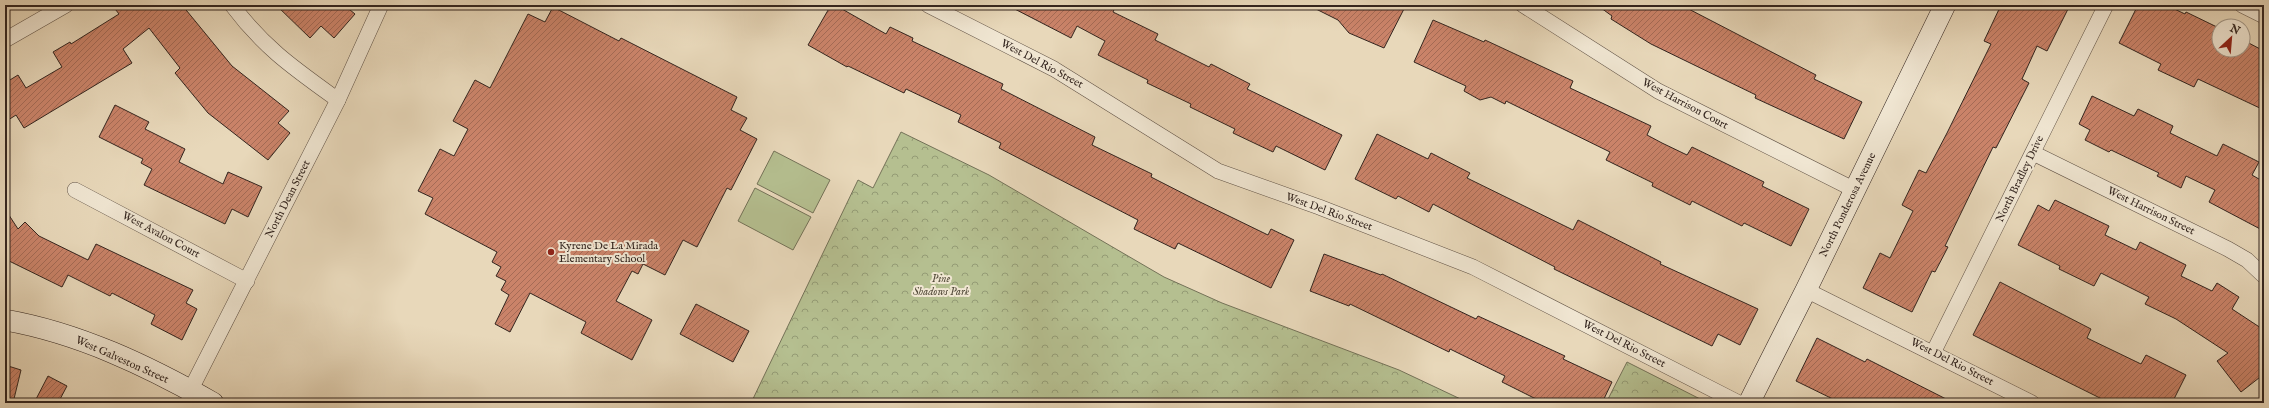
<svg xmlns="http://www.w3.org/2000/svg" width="2269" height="408" font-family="'IM FELL English',serif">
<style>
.park{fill:url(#park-crowns);stroke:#747258}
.garden{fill:#b5bf90;stroke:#747258}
.building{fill:url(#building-hatch);stroke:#33251f}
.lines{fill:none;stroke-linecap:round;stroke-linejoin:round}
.street-casing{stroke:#605246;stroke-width:16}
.secondary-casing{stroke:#33251f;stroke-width:22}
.street{stroke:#f0e6d2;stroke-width:15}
.secondary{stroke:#f0e6d2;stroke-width:21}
.poi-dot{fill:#8f2418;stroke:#f0e6d2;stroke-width:1.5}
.labels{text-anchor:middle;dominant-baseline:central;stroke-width:4;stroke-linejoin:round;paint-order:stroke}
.street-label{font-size:11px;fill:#33251f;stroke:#f0e6d2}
.poi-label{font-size:11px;fill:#33251f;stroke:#f0e6d2;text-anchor:start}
.park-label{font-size:11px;font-style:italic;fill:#544c3b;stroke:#f0e6d2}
</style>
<defs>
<pattern id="park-crowns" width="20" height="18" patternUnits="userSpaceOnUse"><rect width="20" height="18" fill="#b5bf90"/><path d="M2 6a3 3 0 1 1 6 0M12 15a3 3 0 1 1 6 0" fill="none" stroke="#949b75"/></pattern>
<pattern id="building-hatch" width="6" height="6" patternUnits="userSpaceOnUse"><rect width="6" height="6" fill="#ca8369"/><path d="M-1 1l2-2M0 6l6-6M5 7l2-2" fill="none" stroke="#a56b56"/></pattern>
</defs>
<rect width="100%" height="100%" fill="#e8d8ba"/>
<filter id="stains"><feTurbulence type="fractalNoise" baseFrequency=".005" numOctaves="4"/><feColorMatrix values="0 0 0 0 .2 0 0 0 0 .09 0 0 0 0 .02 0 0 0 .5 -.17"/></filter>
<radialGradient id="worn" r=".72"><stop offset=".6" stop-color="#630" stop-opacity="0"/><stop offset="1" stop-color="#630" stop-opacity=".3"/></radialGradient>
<g class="park">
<path d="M901,132l88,43 175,102 58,26 177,67 70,33h-718l107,-223 15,8z"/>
<path d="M1627,362l81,41h1h-103z"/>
</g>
<g class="garden">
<path d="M774,151l56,29 -17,33 -56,-29z"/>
<path d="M755,188l56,29 -18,33 -55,-29z"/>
</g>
<g class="building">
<path d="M112,5h70l50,61 57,45 -11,12 12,10 -22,27 -60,-47 -33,-40 5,-5 -31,-40 -26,21 9,14 -108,65 -8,-13 -11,7v-39l13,-8 8,13 36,-21 -9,-15 17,-10 1,2 48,-30z"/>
<path d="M276,5h68l11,9 -21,24 -13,-12 -11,12z"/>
<path d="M831,5h4l51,29 4,-7 23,11 -1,3 91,43 -2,5 94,48 -3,8 60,29 -1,3 47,24 70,34 3,-6 23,11 -23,48 -93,-45 -3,6 -41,-20 4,-9 -139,-72 2,-5 -43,-21 3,-7 -55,-26 -2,4 -56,-27 -1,1 -39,-22z"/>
<path d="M1007,5h109l-3,7 45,22 -3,6 54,27 2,-3 39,20 -3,5 95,46 -17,35 -49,-24 -3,6 -40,-19 2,-4 -45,-22 1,-3 -44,-21 1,-3 -50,-25 7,-14 -28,-15 -6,12z"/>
<path d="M1308,5h98l-22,43 -35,-15 -11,-13z"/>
<path d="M1597,5h84l135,70 -2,4 48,23 -18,37 -89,-41 1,-3 -105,-51 -40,-25 1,-3z"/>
<path d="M2001,5h69l-23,46 -10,-5 -15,33 7,4 -33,65 -3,-1 -48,99 3,1 -13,25 -3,-1 -20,41 -49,-24 17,-35 10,5 23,-47 -11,-6 17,-35 7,3 21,-40 44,-89 -7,-3z"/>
<path d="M2138,5h28l19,9 1,-2 33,16v22h24v-10l21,11v59l-66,-31 -4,8 -36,-17 3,-6 -42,-21z"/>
<path d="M553,7l66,34 2,-3 116,59 -6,13 16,8 -7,12 17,9 -26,51 -4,-2 -30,59 -14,-7 -18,35 -22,-11 -5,10 -6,-3 -16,30 36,19 -20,40 -51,-27 5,-11 -56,-29 -20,39 -15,-8 14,-29 -8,-5 5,-9 -10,-5 5,-9 -9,-5 5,-10 -72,-38 8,-16 -15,-7 22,-42 14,7 14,-27 -15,-8 22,-41 15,8 38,-74 17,8z"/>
<path d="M1433,20l51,22 1,-2 88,41 -3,7 81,38 -4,9 15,8 25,12 5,-8 72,35 -2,4 47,23 -18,37 -47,-23 -2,3 -50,-25 -2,4 -38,-19 1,-3 -47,-23 4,-8 -104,-51 -1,3 -14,-7 -11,3 -16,-9 2,-5 -52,-24z"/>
<path d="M2092,96l42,20 4,-7 35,17 -3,7 47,23 6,-12 36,18 -7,13 12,7v49l-55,-29 6,-12 -29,-14 -5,12 -24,-12 2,-3 -48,-23 -2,2 -24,-12 5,-10 -11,-6z"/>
<path d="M115,105l34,17 -4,7 40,20 -6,13 44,22 5,-12 34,15 -14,30 -16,-8 -7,15 -81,-39 8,-16 -11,-6 2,-4 -44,-22z"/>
<path d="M1377,134l51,25 3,-6 39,20 -3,5 106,52 5,-10 83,42 -1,2 98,45 -18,36 -22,-11 -6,12 -158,-77 1,-2 -122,-63 -4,8 -31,-16 -2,3 -41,-20z"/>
<path d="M2055,200l54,26 -4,9 31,15 4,-8 46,23 -5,11 31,15 5,-8 22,14 -7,12 32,21v44l-23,18 -24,-31 11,-8 -52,-34 -31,-15 4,-7 -48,-24 -7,13 -35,-17 1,-3 -42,-21 20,-40 11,6z"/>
<path d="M5,209l13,20 7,-7 14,14 49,24 8,-16 97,46 -7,13 11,6 -15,31 -31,-16 4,-9 -43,-22 -2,3 -42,-21 -6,12 -57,-28z"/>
<path d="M1324,254l57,21 1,-1 94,45 2,-3 87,40 -2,3 49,23 -10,21h-47l-11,-5 -2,4 -40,-20 3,-6 -55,-27 -1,3 -99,-48 -1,2 -39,-15z"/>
<path d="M2000,282l91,47 -4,9 54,26 5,-9 40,20 -14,28h-62l-137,-68z"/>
<path d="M696,304l53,27 -16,31 -53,-28z"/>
<path d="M1817,338l48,24 2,-3 87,44h-113l-45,-22z"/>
<path d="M5,365l16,5 -8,33h-8z"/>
<path d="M48,376l19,10 -9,17h-24z"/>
</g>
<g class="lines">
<g class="street-casing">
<g id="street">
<path d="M232,5c32,43 63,64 106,95"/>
<path d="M928,5l126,64 164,102 101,36 154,60 266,136"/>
<path d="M1523,5l135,86 197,99"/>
<path d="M2242,5l22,11"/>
<path d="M5,40l61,-35"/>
<path d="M2033,153l195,96 19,11 17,16"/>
<path d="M75,190l172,91"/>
<path d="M1806,290l226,113"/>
<path d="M1933,353l173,-348"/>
<path d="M190,391l148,-291 43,-95"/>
</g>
</g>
<g class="secondary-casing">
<g id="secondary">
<path d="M5,320c74,13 143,46 208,83"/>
<path d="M1749,403l57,-113 139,-285"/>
</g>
</g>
<use href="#street" class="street"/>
<use href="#secondary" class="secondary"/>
</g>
<circle class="poi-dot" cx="551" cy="252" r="4"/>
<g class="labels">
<g class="street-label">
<text transform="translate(1042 64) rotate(28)">West Del Rio Street</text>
<text transform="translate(1685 104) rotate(28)">West Harrison Court</text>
<text transform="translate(2020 179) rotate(-64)">North Bradley Drive</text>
<text transform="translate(288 199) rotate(-63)">North Dean Street</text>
<text transform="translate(1848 205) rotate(-64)">North Ponderosa Avenue</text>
<text transform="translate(2151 211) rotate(26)">West Harrison Street</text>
<text transform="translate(1329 212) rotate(20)">West Del Rio Street</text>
<text transform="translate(161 235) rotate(28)">West Avalon Court</text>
<text transform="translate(1624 344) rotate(27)">West Del Rio Street</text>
<text transform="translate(122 360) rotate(24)">West Galveston Street</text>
<text transform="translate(1952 362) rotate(27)">West Del Rio Street</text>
</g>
<g class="poi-label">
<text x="559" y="246">Kyrene De La Mirada<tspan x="559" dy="13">Elementary School</tspan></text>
</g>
<g class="park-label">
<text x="941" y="279">Pine<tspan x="941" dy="13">Shadows Park</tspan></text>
</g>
</g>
<rect width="2269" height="408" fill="none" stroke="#e8d8ba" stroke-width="20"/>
<rect x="6" y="6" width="2257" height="396" fill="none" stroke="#33251f" stroke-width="2"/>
<rect x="10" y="10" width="2249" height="388" fill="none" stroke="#33251f"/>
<g transform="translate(2231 38) rotate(26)"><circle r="19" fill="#f0e6d2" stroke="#a4998a"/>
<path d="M0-3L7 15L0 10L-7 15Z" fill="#8f2418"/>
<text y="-6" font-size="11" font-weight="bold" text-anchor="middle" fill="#33251f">N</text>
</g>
<rect width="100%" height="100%" filter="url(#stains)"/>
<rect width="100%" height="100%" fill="url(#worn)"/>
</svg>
